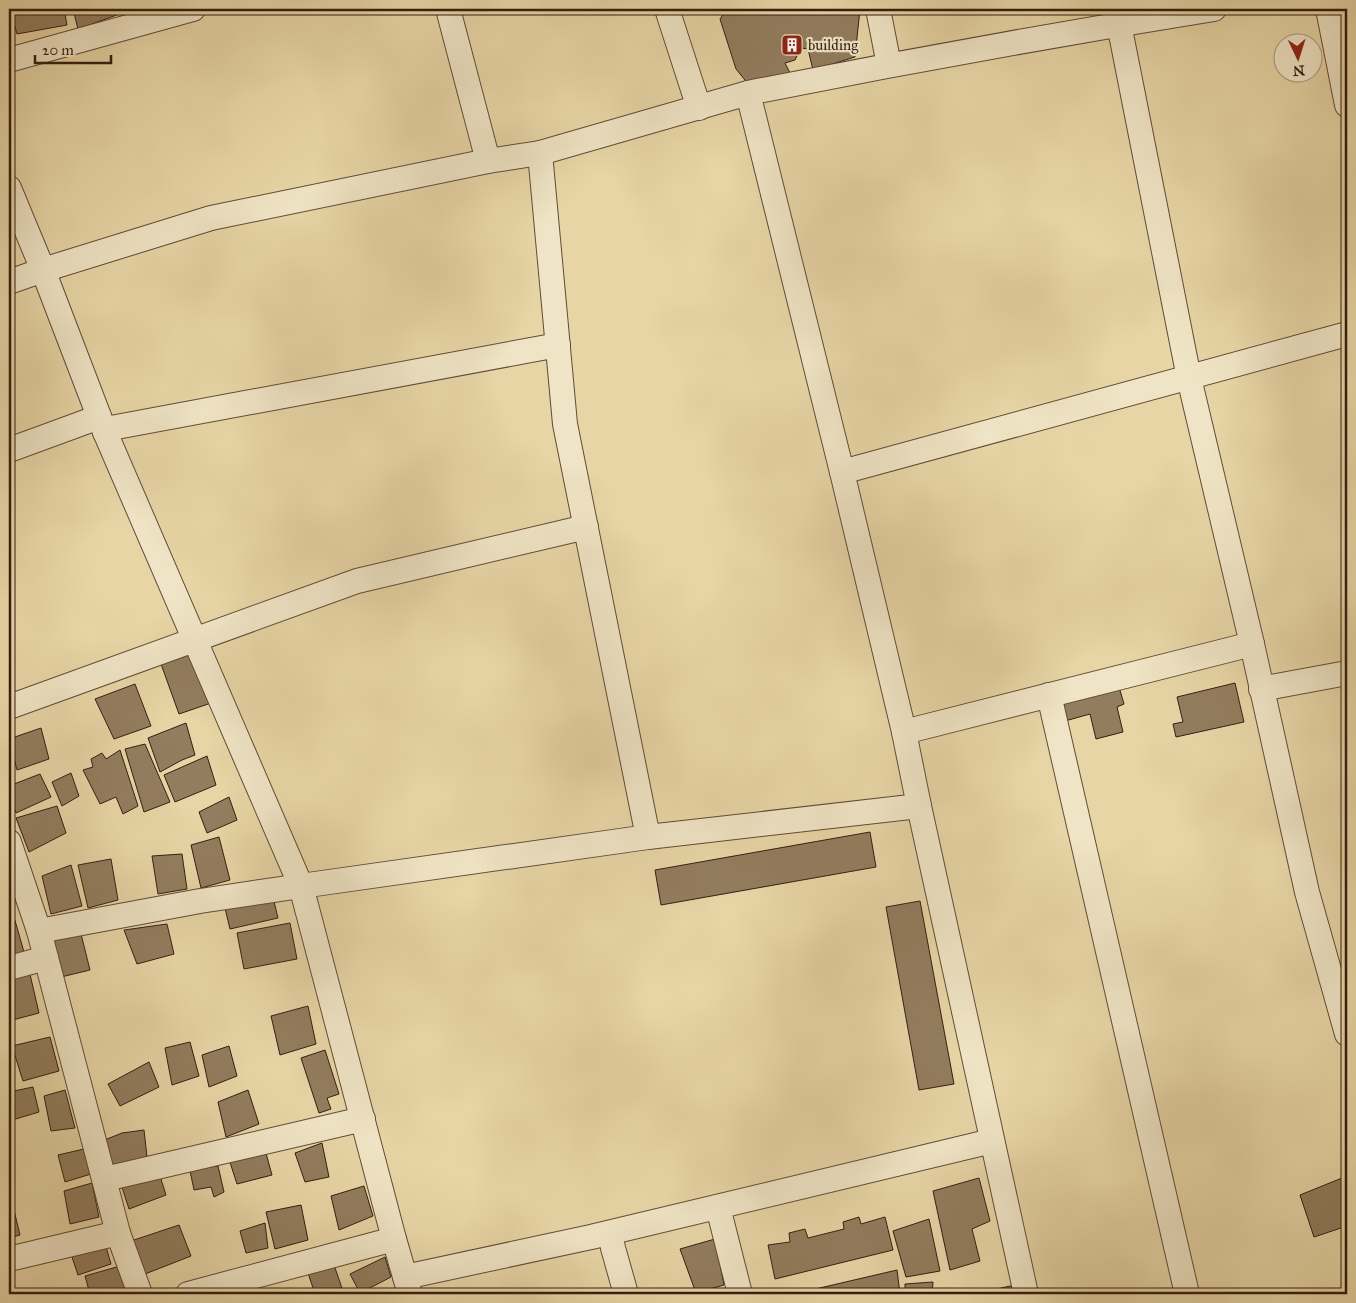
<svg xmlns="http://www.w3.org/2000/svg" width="1356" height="1303" font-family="'IM FELL Great Primer',serif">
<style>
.building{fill:#927d5e;stroke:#351d11}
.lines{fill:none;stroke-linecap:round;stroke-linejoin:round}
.minor-casing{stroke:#624b36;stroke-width:26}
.minor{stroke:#efe4c5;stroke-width:24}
.labels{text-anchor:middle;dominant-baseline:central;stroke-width:4.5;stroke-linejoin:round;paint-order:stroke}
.poi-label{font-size:15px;fill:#351d11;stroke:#efe4c5;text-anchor:start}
</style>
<rect width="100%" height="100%" fill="#e7d5a6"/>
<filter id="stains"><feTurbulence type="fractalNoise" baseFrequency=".004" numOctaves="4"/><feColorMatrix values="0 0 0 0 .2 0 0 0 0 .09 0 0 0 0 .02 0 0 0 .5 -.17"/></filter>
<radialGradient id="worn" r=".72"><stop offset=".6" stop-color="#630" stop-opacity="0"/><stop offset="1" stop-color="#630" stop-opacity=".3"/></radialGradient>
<g class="building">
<path d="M10,9h54l3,16 -50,9z"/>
<path d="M73,9h51l1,3 -47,17z"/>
<path d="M727,9h133l-5,48 -42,13 -5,-21 -7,-1 -6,12 -10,3 5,10 -41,12 -13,-16 -16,-50z"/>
<path d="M191,654l20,49 -32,11 -18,-50z"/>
<path d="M1235,683l9,39 -68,15 -3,-13 10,-2 -6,-25z"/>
<path d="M135,684l16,42 -37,13 -19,-40z"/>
<path d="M1119,687l5,17 -7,3 6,25 -27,7 -6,-25 -25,7 -5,-17z"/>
<path d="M186,723l9,32 -13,5 -22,12 -12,-34z"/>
<path d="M41,728l8,31 -32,11 -8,-31z"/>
<path d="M145,744l25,58 -26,10 -19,-63z"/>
<path d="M120,750l18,56 -15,8 -7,-17 -16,7 -17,-34 10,-3 -2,-8 11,-6 4,6z"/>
<path d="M207,756l9,29 -41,17 -11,-27z"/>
<path d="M71,773l8,23 -17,10 -10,-24z"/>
<path d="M40,774l11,23 -35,16 -7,-21v-6z"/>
<path d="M229,797l8,23 -30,13 -8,-21z"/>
<path d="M57,806l9,27 -37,19 -13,-34z"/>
<path d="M870,832l6,35 -215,38 -6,-35z"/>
<path d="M219,837l11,43 -29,8 -10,-43z"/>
<path d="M182,854l5,35 -29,5 -6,-38z"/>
<path d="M111,859l7,41 -30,8 -10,-43z"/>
<path d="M71,865l11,41 -31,8 -9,-38z"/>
<path d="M272,893l6,25 -48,11 -6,-25z"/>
<path d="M920,901l34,183 -35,6 -33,-183z"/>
<path d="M14,917l10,35 -15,4v-38z"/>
<path d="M290,923l7,36 -53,10 -7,-36z"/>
<path d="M167,924l7,30 -37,10 -13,-34z"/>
<path d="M80,930l10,40 -33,8 -10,-39z"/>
<path d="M29,970l10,43 -30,8v-45z"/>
<path d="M308,1006l8,38 -36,11 -9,-39z"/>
<path d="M50,1037l9,34 -36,10 -11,-35z"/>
<path d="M190,1042l9,34 -27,9 -7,-37z"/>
<path d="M229,1046l8,30 -28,11 -7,-32z"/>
<path d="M325,1050l14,44 -12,4 4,11 -12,4 -18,-55z"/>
<path d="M149,1062l10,25 -39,19 -12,-22z"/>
<path d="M33,1087l6,25 -30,9v-29z"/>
<path d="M65,1090l10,38 -24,3 -7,-35z"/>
<path d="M248,1090l11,34 -33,13 -8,-35z"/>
<path d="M144,1130l3,27 -35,9 -10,-25 20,-8z"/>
<path d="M322,1143l7,34 -24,5 -10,-29z"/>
<path d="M264,1146l8,29 -35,9 -10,-31z"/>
<path d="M84,1149l7,25 -26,8 -7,-27z"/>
<path d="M189,1166l20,1 9,-1 6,26 -10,5 -3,-10 -17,3z"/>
<path d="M158,1170l8,25 -37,14 -9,-28z"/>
<path d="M1347,1176v50l-33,11 -14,-42z"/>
<path d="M979,1178l11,43 -18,8 8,32 -30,9 -17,-79z"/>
<path d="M92,1183l7,34 -29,7 -6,-33z"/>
<path d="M364,1186l9,30 -34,14 -8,-34z"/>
<path d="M301,1205l7,35 -33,9 -9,-37z"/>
<path d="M13,1206l7,29 -11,3v-31z"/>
<path d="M859,1217l2,7 24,-7 8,33 -118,29 -7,-34 22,-3 -1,-9 16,-4 3,9 36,-9 -1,-7z"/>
<path d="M929,1219l11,52 -34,6 -13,-46z"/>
<path d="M265,1223l3,25 -22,5 -6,-22z"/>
<path d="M179,1225l12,31 -46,18 -14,-33z"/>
<path d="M715,1239l9,46 -28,8 -16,-44z"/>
<path d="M104,1240l7,24 -33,11 -8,-24z"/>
<path d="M385,1257l6,20 -31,16 -10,-19z"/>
<path d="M333,1262l11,32h-29l-8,-24z"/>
<path d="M120,1266l7,23 -19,5h-18l-5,-18z"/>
<path d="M897,1270l3,24h-106z"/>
<path d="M933,1282l-1,12h-27v-10z"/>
<path d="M1015,1285l2,9h-29l-1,-3z"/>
</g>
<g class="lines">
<g class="minor-casing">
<g id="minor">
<path d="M448,9l40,152"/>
<path d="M667,9l32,99"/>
<path d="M878,9l11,56"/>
<path d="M1328,9l19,96"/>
<path d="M1119,24l70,354 63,266 55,248 40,142"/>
<path d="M9,60l184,-51"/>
<path d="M748,93c155,-31 310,-59 466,-84"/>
<path d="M540,153l25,271 83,413 271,-31 -15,-74 -62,-260"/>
<path d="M9,188l34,82 168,-52 277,-57 52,-8 208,-60 94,379 505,-138"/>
<path d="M9,282l34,-12 62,162"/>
<path d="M558,345l-447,83 -6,4 196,454 347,-49"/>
<path d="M9,450l90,-33"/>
<path d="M1261,689l86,-16"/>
<path d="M1049,695l138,599"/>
<path d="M9,707l348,-126 229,-54"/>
<path d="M904,732l348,-88"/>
<path d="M919,806l107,488"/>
<path d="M9,842l30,89 79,302 22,61"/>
<path d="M39,931l161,-30 101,-15 93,353 16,55"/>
<path d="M9,968l37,-10"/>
<path d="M105,1179l258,-60"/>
<path d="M718,1207l22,87"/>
<path d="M610,1233l3,15 13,46"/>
<path d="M9,1259l109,-26"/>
<path d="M405,1277l186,-40 401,-96"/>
<path d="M188,1294l206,-55"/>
</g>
</g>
<use href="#minor" class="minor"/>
</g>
<defs>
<g id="building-square" transform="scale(1.125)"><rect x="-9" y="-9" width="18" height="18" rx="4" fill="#8f2418" stroke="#efe4c5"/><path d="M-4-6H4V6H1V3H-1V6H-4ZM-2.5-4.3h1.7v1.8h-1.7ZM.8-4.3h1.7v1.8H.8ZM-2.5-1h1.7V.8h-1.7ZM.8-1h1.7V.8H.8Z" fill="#fff"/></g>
</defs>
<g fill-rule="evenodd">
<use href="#building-square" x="792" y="45"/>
</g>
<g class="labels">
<g class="poi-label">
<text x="808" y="45">building</text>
</g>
</g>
<rect width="1356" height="1303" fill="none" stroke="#e7d5a6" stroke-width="30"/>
<rect x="10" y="10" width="1336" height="1283" fill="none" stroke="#351d11" stroke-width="2.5"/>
<rect x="15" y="15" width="1326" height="1273" fill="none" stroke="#351d11"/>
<g transform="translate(1298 58) rotate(176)"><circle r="24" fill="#efe4c5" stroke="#a5947d"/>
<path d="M0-4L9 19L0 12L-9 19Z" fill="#8f2418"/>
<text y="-8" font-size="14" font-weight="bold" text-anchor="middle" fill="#351d11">N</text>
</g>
<path d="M35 55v8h76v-8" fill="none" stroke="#351d11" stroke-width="2.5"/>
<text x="42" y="55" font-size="15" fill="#351d11" stroke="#efe4c5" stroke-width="4" paint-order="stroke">20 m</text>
<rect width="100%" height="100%" filter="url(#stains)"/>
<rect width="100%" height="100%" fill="url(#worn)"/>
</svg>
